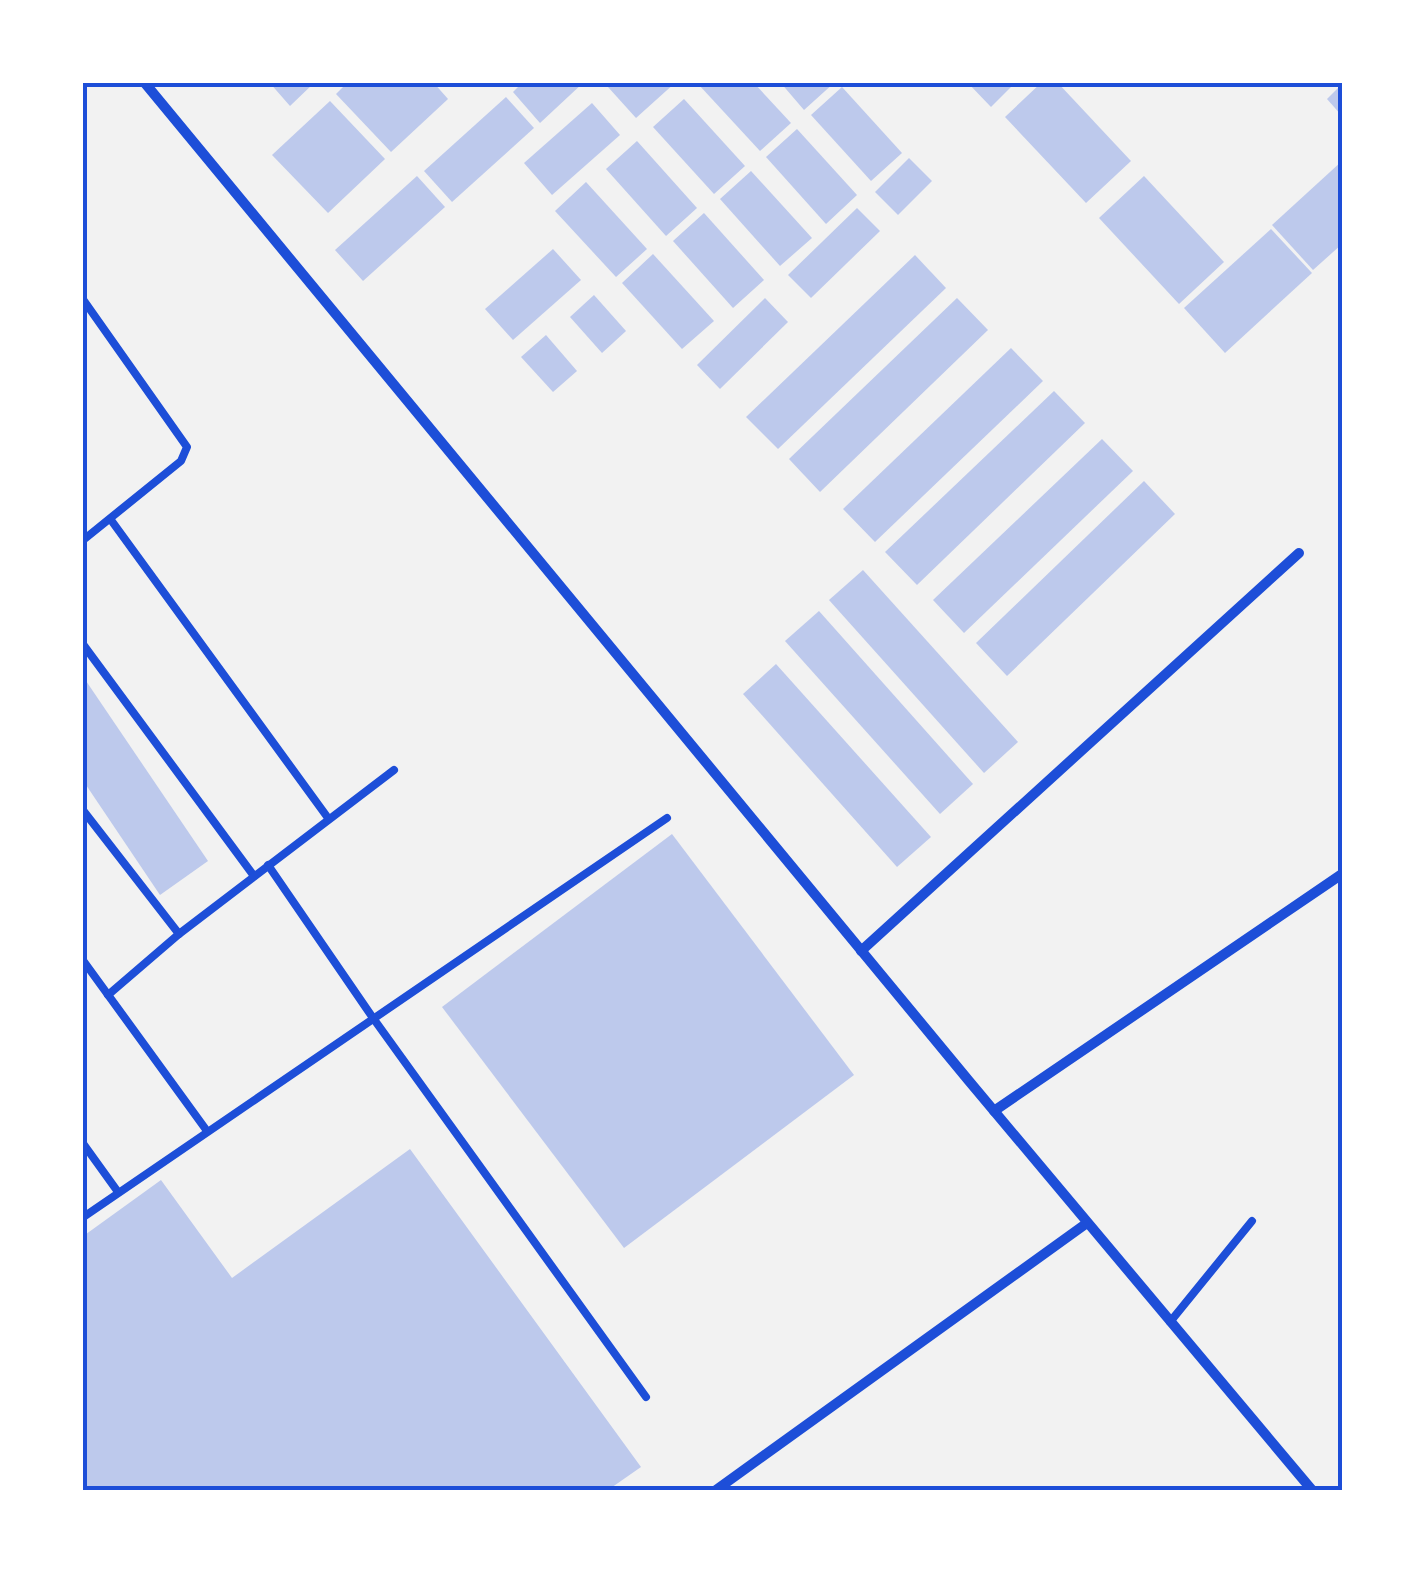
<svg xmlns="http://www.w3.org/2000/svg" width="1425" height="1573" font-family="'Sofia Sans Condensed',sans-serif">
<style>
.building{fill:#bdc9ec}
.lines{fill:none;stroke-linecap:round;stroke-linejoin:round}
.service{stroke:#1d4ed8;stroke-width:8}
.minor{stroke:#1d4ed8;stroke-width:10}
.neatline{fill:none;stroke:#1d4ed8;stroke-width:4}
</style>
<rect width="100%" height="100%" fill="#f2f2f2"/>
<g class="building">
<path d="M269,82h46l-25,24z"/>
<path d="M348,82h85l15,17 -57,53 -55,-58z"/>
<path d="M523,82h61l-44,41 -27,-31z"/>
<path d="M613,82h63l-40,36 -28,-31z"/>
<path d="M702,82h51l38,41 -31,28 -61,-66z"/>
<path d="M780,82h55l-31,28z"/>
<path d="M967,82h49l-25,25z"/>
<path d="M1042,82h15l74,79 -45,42 -81,-86z"/>
<path d="M1342,84v32l-15,-17z"/>
<path d="M842,87l60,66 -31,28 -60,-66z"/>
<path d="M506,97l28,31 -82,74 -28,-31z"/>
<path d="M684,99l61,67 -31,28 -61,-67z"/>
<path d="M330,101l55,58 -57,54 -56,-58z"/>
<path d="M592,103l28,32 -68,60 -28,-32z"/>
<path d="M797,129l60,66 -31,29 -60,-67z"/>
<path d="M637,141l60,67 -31,28 -60,-67z"/>
<path d="M909,158l23,23 -34,34 -23,-23z"/>
<path d="M1342,161v83l-29,26 -41,-45z"/>
<path d="M751,171l61,67 -32,28 -60,-67z"/>
<path d="M417,176l28,31 -82,74 -28,-31z"/>
<path d="M1144,176l80,86 -45,42 -80,-86z"/>
<path d="M586,182l61,67 -31,28 -61,-66z"/>
<path d="M857,208l23,23 -69,67 -23,-23z"/>
<path d="M704,213l60,67 -31,28 -60,-67z"/>
<path d="M1271,229l41,44 -87,80 -41,-45z"/>
<path d="M553,249l28,31 -68,60 -28,-31z"/>
<path d="M653,254l61,67 -32,28 -60,-66z"/>
<path d="M915,255l31,33 -168,161 -32,-32z"/>
<path d="M594,295l32,36 -24,22 -32,-36z"/>
<path d="M765,298l23,24 -68,67 -23,-24z"/>
<path d="M957,298l31,32 -168,162 -31,-33z"/>
<path d="M546,335l31,36 -24,21 -32,-35z"/>
<path d="M1011,348l32,33 -168,161 -32,-33z"/>
<path d="M1054,391l31,32 -168,162 -32,-33z"/>
<path d="M1102,439l31,32 -169,162 -31,-33z"/>
<path d="M1144,481l31,33 -168,162 -31,-33z"/>
<path d="M863,570l155,172 -34,31 -155,-173z"/>
<path d="M819,611l154,173 -33,30 -155,-173z"/>
<path d="M776,664l155,173 -34,30 -154,-173z"/>
<path d="M82,675l126,186 -48,34 -78,-116z"/>
<path d="M672,834l182,241 -230,173 -182,-241z"/>
<path d="M410,1149l231,318 -33,23h-526v-253l79,-57 71,98z"/>
</g>
<g class="lines">
<g class="service">
<path d="M82,298l105,149 -6,14 -99,80"/>
<path d="M111,520l217,298"/>
<path d="M82,643l172,233"/>
<path d="M82,809l97,125"/>
<path d="M268,865l105,153 273,379"/>
<path d="M82,959l125,172"/>
<path d="M108,995l71,-61 215,-164"/>
<path d="M82,1142l36,50"/>
<path d="M82,1218l585,-400"/>
<path d="M1170,1322l82,-101"/>
</g>
<g class="minor">
<path d="M144,82l825,999 343,409"/>
<path d="M861,951l438,-398"/>
<path d="M994,1111l348,-237"/>
<path d="M716,1490l371,-267"/>
</g>
</g>
<rect width="1425" height="1573" fill="none" stroke="#ffffff" stroke-width="170"/>
<rect x="85" y="85" width="1255" height="1403" class="neatline"/>
</svg>
